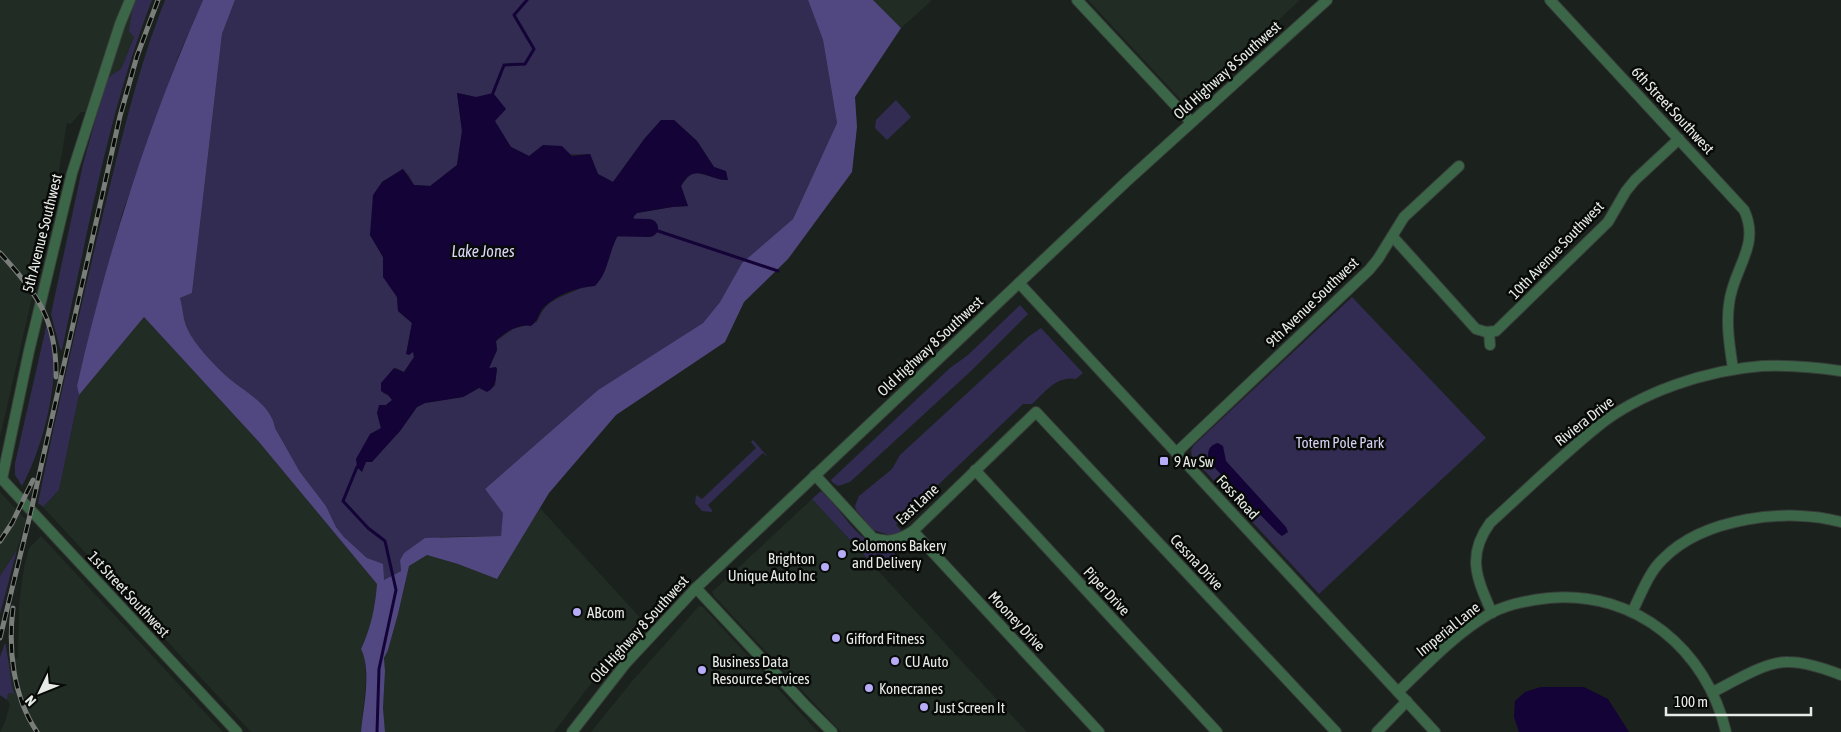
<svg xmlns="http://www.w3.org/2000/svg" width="1841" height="732" font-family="'Asap Condensed',sans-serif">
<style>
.built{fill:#212c24}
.green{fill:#322c52;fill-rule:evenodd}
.forest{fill:#524881}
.water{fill:#140336}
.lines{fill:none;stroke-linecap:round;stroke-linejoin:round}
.stream{stroke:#140336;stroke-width:3}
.river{stroke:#140336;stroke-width:18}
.minor-casing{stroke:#383d39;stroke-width:12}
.minor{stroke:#3b6648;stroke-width:10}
.rail-casing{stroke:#797e7a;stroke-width:5}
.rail{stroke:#080a08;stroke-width:3;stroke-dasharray:9;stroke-linecap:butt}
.poi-dot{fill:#b6acf8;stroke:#080a08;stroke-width:2}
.labels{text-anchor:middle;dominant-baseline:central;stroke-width:5;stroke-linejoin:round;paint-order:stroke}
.street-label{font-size:15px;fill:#e7ebe7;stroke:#080a08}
.park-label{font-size:15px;fill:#d5d2f5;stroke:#080a08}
.poi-label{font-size:15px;fill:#e7ebe7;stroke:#080a08;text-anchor:start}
.water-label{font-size:16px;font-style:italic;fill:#dcd8fc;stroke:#080a08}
</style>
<rect width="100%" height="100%" fill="#1b211d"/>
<g class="built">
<path d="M0,0h136l-5,20 3,16 -13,33 -8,5 -6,5 -6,22 -11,-3 -5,14h-4l-10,12 -4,-1 -14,83 -53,231z"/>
<path d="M873,0h59l-31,28z"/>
<path d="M1088,0h212l-108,102 -4,1 -7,-3z"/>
<path d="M144,317l115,125 118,142 -3,27 -4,19 -9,19 4,7 1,24 -5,52h-110l-208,-225 16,-17 20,-95z"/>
<path d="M0,492l26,28 -9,30 -17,26z"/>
<path d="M812,499l215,233h-186l-127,-136 -2,-4z"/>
<path d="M540,508l104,114 -51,59 -39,51h-169l-2,-24 2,-37 -1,-13 4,-8 10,-36 11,-48 18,-11 31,9 39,15z"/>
<path d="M41,536l182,196h-223l5,-10 5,-18 -3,-4 1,-8 6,2 -6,-34 10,-2 1,-54 5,-37 5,-19z"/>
<path d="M699,606l4,1 115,125h-227l42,-52z"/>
</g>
<g class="green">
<path d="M136,0h16c-41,105 -61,217 -85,326l-5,24 -2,-1 -9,-35 32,-150 24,-85 6,-5 8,-5 13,-32 -5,-6 3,-20z"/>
<path d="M165,0h38l-24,55 -57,159 -45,172 2,9 -20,95 -16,17 -5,-4c19,-94 41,-188 63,-281 19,-76 35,-149 64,-222z"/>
<path d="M235,0h573l15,40 14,83 -44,96 -51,44 -22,39 -17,21 -105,67 -113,99 19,24 -3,23 -60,1 -37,16 -4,7 1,11 -18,10 -4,-17 -12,-6 -23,-21 -8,-10 -10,-21 -26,-34 -25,-44c-4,-26 -35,-38 -52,-55 -12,-12 -29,-29 -36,-45 -4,-9 -4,-20 -7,-30l12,-5 30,-259zM457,93l19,4 35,50 18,9 61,-2 8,20 15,8 32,-44 29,-18 23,21 17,26 8,3 1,10 -25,-7 -8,1 -9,12 7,20 -16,1 -35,6 -3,3 -1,6c-15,7 -22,24 -26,40 -1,4 -1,8 -4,11 -5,4 -12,10 -19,13 -20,12 -37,10 -47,36l-24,7 -17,12 1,9 -8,18 8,1 -2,17 -16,2 -16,9 -38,6 -8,4 -17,24 -28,30 -6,1 -10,-3 18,-27 6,-2 1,-2 -3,-11 8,-12 7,-5 -5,-5 -5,-2 13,-25 8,4 10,-15 -1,-6h-6l5,-28 -14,-12 -1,-14 -13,-20 -1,-20 -13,-22 12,-53 21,-13 6,7 5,9 17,1 26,-21 5,-34z"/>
<path d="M896,100l15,17 -24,23 -12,-12 1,-8z"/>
<path d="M1352,297l134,141 -167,156 -127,-137 -1,-7 3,-5z"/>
<path d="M1020,305l8,9 -57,57 -121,111 -12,4 -5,-3 -2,-3 119,-112 18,-13z"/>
<path d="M47,323c5,19 8,39 6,59 -3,32 -15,75 -31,104l-7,-11v-12z"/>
<path d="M1041,328l42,45 -7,6c-19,-4 -31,13 -44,25h-9l-127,121 5,5 -1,3 -11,2 -16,-5 -17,-20 -1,-4 4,-10 33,-27 8,-14 128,-118z"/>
<path d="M753,440l16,18 -6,-5 -55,52 4,5v2l-10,-1 -7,-8 1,-8 6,4 54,-51 -5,-6z"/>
<path d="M821,491c27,23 42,70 86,52l-30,26 -65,-70z"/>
<path d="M17,550l-17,64v-38z"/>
<path d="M5,643l1,3 6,40 2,8 -6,-1 -1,7 -7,-5v-38z"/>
</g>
<path class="forest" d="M203,0h32l-13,34 -30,259 -12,5c3,10 3,21 7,30 7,16 24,33 36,45 17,17 48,29 52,55l25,44 26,34 10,21 8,10 23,21 16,6 1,16 17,-9 -1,-11 4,-7 21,-15 76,-2 2,-23 -18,-24 113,-99 105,-67 17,-21 22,-39 51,-44 44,-96 -14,-83 -15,-40h65l28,28 -46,69 2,30 -5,45 -64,87 -44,43 -19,40 -109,73 -67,78 -52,86 -39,-15 -31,-9 -18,11 -11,48 -10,36 -4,8 1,13 -2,37 2,24h-24c2,-24 11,-61 0,-83 10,-21 14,-41 16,-65l-118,-142 -115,-125 -65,78 -2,-9c30,-132 71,-262 126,-386z"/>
<g class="water">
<path d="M457,93l19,4 17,-4 13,16 -11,12 16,26 18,9 14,-11 19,1 10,10 18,-2 8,20 15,8 32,-44 16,-18h13l23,21 17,26 12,4 2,9c-20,1 -33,-19 -47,6l7,20 -16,1 -35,6 -3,3 -2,9 -7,1c-17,18 -14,44 -30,60 -17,1 -38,8 -51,21 -7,7 -4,12 -13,19 -12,-3 -28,7 -35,15l1,9 -8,18 7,-1 1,2c-2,10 0,18 -10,23l-8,-4 -16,9 -38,6 -8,4 -17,24 -28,31h-6l-4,10 -5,-5 -1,-8 14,-25 11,-6 -4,-15 2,-8h7l6,-5 -4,-5 -7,-4v-8l13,-15 10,4 10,-15 -1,-5 -4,3 -3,-1 6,-31 -14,-12 -1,-14 -14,-20v-20l-13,-22 3,-40 9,-13 21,-13 11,16 16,1 27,-21 5,-34z"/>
<path d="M1218,443l5,3 3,15 60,66 2,5 -6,4 -4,-3 -69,-71c-2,-9 -1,-17 9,-19z"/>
<path d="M1541,687h43l24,12 21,33h-110l-5,-15 1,-16 10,-9z"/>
</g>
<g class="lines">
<g class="stream">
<path d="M493,93l11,-28 21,-1 9,-15 -20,-34 13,-15"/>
<path d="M649,228l129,43"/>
<path d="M357,467l-14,34 25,27 17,13 11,49 -17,79 -2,63"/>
</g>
<path class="river" d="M599,227l50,1"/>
<g class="minor-casing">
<g id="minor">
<path d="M1077,0l114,122"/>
<path d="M1550,0l194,210c17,36 -11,58 -15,94 -3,22 1,44 4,65"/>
<path d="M1393,237l83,92 10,3 10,-1 112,-109 18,-31 9,-11 44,-41"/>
<path d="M1019,283l416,449"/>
<path d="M1489,332l1,13"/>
<path d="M1176,453l193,-183 9,-11 26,-42 55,-51"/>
<path d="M975,470l242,262"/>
<path d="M815,475l58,63c16,5 26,2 40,-7l123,-119 300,320"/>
<path d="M0,477l237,255"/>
<path d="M2,479l27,-128 43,-178 48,-149 10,-24"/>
<path d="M913,531l186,201"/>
<path d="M696,588l109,117 27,27"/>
<path d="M1632,612c9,-17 16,-39 31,-53 40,-41 124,-52 178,-37"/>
<path d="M1492,613c-15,-34 -26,-57 -2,-90 35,-32 70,-66 107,-96 43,-35 110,-57 165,-61 26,-1 53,1 79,5"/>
<path d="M1398,692c29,-28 58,-59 93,-79 17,-9 39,-13 58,-15 87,-8 158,52 177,134"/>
<path d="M1713,692c20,-10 53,-31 75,-30 17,0 38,7 53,13"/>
<path d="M572,732l54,-69 70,-75 431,-407 200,-181"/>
<path d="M1377,732l30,-31"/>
</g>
</g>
<use href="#minor" class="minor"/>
<g class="rail-casing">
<g id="rail">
<path d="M0,253c37,40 57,67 56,124"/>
<path d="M0,541l12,-18 21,-43"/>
<path d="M13,608c-5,41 0,89 24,124"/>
<path d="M0,638l31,-127 89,-395 17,-60 21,-56"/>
</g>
</g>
<use href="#rail" class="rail"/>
</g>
<g class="poi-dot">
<rect x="1159" y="456" width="10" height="10" rx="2.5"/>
<circle cx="842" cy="554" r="5"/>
<circle cx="825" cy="567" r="5"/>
<circle cx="577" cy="612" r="5"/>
<circle cx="836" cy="638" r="5"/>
<circle cx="895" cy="661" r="5"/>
<circle cx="702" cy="670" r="5"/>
<circle cx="869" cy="688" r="5"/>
<circle cx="924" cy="707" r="5"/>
</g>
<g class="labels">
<g class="street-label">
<text transform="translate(1227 70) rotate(-42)">Old Highway 8 Southwest</text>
<text transform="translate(1673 110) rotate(47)">6th Street Southwest</text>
<text transform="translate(42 233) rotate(-76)">5th Avenue Southwest</text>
<text transform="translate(1556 250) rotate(-46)">10th Avenue Southwest</text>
<text transform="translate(1312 302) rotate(-44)">9th Avenue Southwest</text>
<text transform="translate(930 346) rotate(-43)">Old Highway 8 Southwest</text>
<text transform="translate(1584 421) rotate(-38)">Riviera Drive</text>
<text transform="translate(1238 497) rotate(47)">Foss Road</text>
<text transform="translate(917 504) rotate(-43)">East Lane</text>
<text transform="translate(1197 562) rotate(47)">Cessna Drive</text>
<text transform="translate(1107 591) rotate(47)">Piper Drive</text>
<text transform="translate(129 594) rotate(47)">1st Street Southwest</text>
<text transform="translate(1017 621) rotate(47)">Mooney Drive</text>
<text transform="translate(639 629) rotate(-48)">Old Highway 8 Southwest</text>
<text transform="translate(1448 629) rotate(-39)">Imperial Lane</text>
</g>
<g class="park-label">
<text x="1340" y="442">Totem Pole Park</text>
</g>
<g class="poi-label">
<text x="1174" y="461">9 Av Sw</text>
<text x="852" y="545">Solomons Bakery<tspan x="852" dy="17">and Delivery</tspan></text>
<text x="815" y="558" text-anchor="end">Brighton<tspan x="815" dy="17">Unique Auto Inc</tspan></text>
<text x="587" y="612">ABcom</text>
<text x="846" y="638">Gifford Fitness</text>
<text x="712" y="661">Business Data<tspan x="712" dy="17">Resource Services</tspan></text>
<text x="905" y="661">CU Auto</text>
<text x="879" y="688">Konecranes</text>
<text x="934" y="707">Just Screen It</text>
</g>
<g class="water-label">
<text x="483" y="251">Lake Jones</text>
</g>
</g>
<g transform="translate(40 692) rotate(227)" stroke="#080a08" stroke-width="4" paint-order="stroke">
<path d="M0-4L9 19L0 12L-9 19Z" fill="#e7ebe7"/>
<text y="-8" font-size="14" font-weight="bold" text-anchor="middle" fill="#e7ebe7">N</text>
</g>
<path d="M1666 707v8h145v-8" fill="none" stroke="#e7ebe7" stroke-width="2.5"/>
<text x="1674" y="707" font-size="15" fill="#e7ebe7" stroke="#080a08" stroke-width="4" paint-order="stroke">100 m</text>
</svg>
